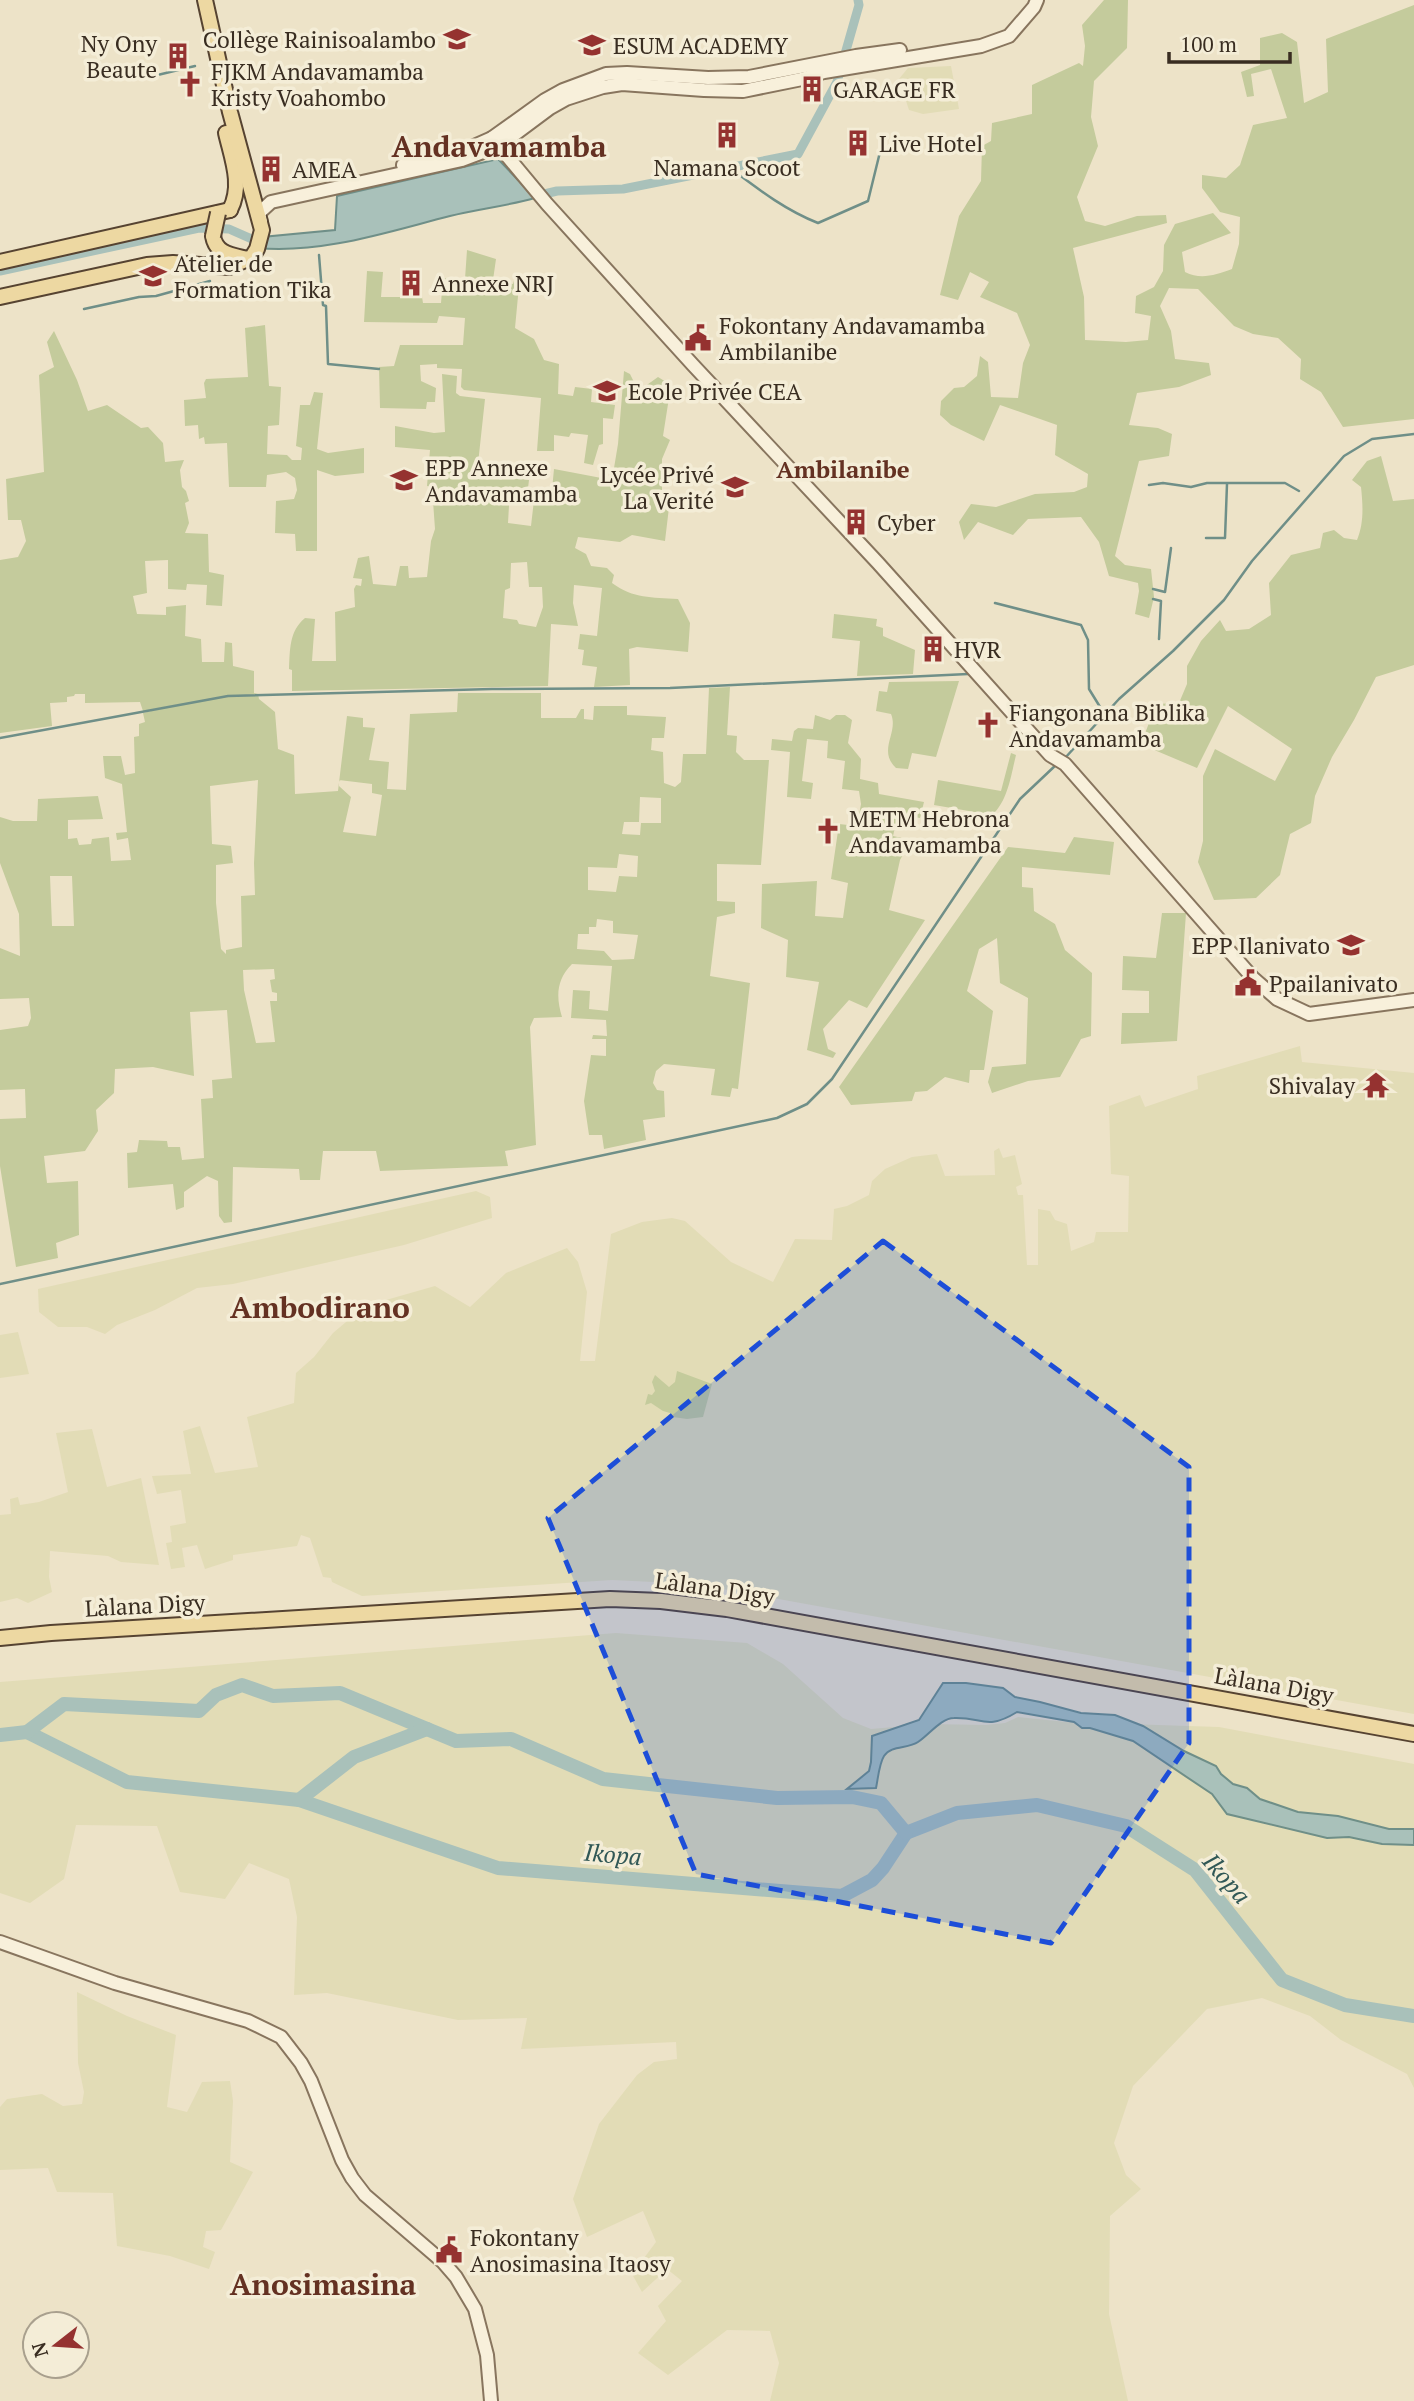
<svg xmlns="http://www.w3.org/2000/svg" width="1414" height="2401" font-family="'PT Serif',serif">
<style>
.farmland{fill:#e2dcb6}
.green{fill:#c4cb9c;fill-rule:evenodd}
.water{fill:#a9c1ba;stroke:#6f8f88;stroke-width:2}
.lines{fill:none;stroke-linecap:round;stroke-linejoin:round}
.stream{stroke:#6f8f88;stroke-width:2.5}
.canal{stroke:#a9c1ba;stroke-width:9}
.river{stroke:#a9c1ba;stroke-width:14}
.minor-casing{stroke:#88755e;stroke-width:16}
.major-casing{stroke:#564331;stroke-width:18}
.minor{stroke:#f8f0db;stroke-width:12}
.major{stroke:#edd8a2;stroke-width:14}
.major-bridge-casing{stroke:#564331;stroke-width:18;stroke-linecap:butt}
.major-bridge{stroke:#edd8a2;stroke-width:14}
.marked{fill:#1d4ed8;fill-opacity:0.2;stroke:#1d4ed8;stroke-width:5;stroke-dasharray:14 9;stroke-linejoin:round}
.labels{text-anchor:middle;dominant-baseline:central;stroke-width:7;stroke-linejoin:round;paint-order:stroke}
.poi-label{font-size:23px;fill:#392d21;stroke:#f4edd7;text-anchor:start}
.street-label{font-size:23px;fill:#392d21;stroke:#f4edd7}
.neighbourhood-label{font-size:24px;font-weight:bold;fill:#643122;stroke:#f4edd7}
.water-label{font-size:24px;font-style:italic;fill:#315856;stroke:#f4edd7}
.district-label{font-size:30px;font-weight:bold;fill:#643122;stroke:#f4edd7}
</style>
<rect width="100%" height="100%" fill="#ede3c8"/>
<g class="farmland">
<path d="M951,66l8,43 -36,5 -14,-4 -10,-31 9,-11z"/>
<path d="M1300,1046l2,16 112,11v641l-719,-130 -83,-4 -250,16 -30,-14 -1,-4 -8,-1 -13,-39 -9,-3 -4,11 -64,9v5l-28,9 -8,-24 -15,3 3,19 -14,2 -5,-26 6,-1 -2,-16 16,-3 -5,-33 -24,4 -5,-18 39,-2 -8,-43 17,-5 15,47 43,-6 -11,-50 47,-14 2,-30 18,-16 19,-24 32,-27 70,-20 35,21 36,-34 61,-25 11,14 9,30 -7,69h15l16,-127 31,-12 30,-4 13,3 46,41 42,20 22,-43 37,1 2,-31 13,-3 22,-11 3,-14 13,-12 27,-12 25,-3 8,22 50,-1 -1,-24 5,-3 4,10 12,-3 7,29 -6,3 2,8h5l4,70h11v-56l12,2 5,9 12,4 4,27 23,-9 2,-10h32l1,-56 -18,-2 -2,-68 31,-11 5,12 53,-18 -1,-13z"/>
<path d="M476,1191l14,6 2,21 -88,27 -171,39 -36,4 -42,22 -38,15 -12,9 -18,-7h-29l-19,-15 -1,-23z"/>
<path d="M18,1332l11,42 -29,4v-43z"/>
<path d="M92,1429l15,58 34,-9 18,87 -38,-3 -13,-6 -58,-5 -1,26 3,15 -24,11 -11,-5 -17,4v-87l11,-1 -1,-15 8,-2 2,8 19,-3 29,-10 -12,-59z"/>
<path d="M616,1633l131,10 36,21 60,54 28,11 57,-5 58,1 19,-2 13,-6 48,5 153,5 195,37v324l-7,-14 -66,-34 -31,-24 -48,-18 -55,11 -74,77 -19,57 12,32 15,14 -31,27 -1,98 19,87h-358l9,-38 -9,-32 -43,-1 -59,45 -30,-22 28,-32 -8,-15 24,-25 -15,-12 -25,23 -10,-18 24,-32 -13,-31 -56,26 -14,-38 26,-75 38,-49 17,-13 23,-3 -1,-17 -155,7 6,-31 -69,2 -131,-27 -33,2 3,-78 -8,-38 -40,-16 -24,36 -45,-7 -23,-66 -81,-1 -12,54 -34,24 -30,-10v-211z"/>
<path d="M77,1992l50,24 49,19 -9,72 20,5 15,-30 28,-1 3,20 -3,61 23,10 -32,58 -15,1 -3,16 12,5 -6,17 -39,-13 -53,-10 -4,-53 -56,-1 -9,-24 -48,2v-63l7,-8 35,-5 21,12 19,-2 2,-12 -6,-29z"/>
</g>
<g class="green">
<path d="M1104,0h24l-1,48 -33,33 -3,36 7,29 -21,51 8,24 20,5 32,-10 29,-1 1,8 -94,25 11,49 1,43 41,2 22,-2 3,-24 -16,-3 1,-17 18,-9 9,-16 1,-26 11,-21 38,-11 18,20 -49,19 3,20c16,8 30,3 47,-3l7,-25 1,-27 -20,-5 -18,-24v-13l24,3 14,-13 13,-40 34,-7 -16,-49 -20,5 3,22 -7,1 -6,-25 19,-7v-27l22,-5 15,9 7,61 24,-11 -2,-53 88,-34v414l-71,8 -22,-35 -21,-13 1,-20 -23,-21 -25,-4 -19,-8 -36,-37 -29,-1 -9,18 11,25 4,28 34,4 2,12 -32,12 -42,6 -8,32 29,3 14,6 -3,22 -30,5 -24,95 10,9 26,4 3,28 -5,21 -14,-4 4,-23 -1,-8 -29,-7 -10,-34 -18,-25 -53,2 -15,16 -35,-13 -14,18 -5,-18 12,-18 25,3 39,-13 39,-2 13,-5 1,-13 -33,-19 2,-30 -57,-20 -16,36 -33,-16 -11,-10 1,-14 13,-13 10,-1 13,-11 3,-20 8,6 3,35 27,1 5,-35 7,-18 -13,-32 -37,-16 9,-15 -19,-10 -12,28 -18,-5 19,-79 22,-35 1,-35 9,-5 1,-18 40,-9v-29l47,-22 4,3 2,-20 -3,-21z"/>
<path d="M467,250l29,9 -3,21 20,4 3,-10 4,1 -5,53 19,11 10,21 15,4 -1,30 15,2 2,-9 17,2 -1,13 24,3 -2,14 -10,-1v26l-4,1 -6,20 -9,-2 4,-28 -17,-2 -2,4 -15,-2v16h-17l4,-53 -77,-8 -3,-3 1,-18 -25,-1v-4l-17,1 1,16 15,7 -1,14h-8l-1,7 -46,-1 -1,-41 15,-1 6,-21h63l2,-27 -26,-2 -2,7 -73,-1 3,-51 16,1 -2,25h41l1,6h18l2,-25 22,1z"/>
<path d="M265,325l4,61 12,1 -2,38 -11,1 -1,28 20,1 5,5h9l1,-12 -6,-2 4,-41h10l4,-13 9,1 -6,56 11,4 36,-5v25l-29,3 -18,-6v81h-21l-1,-17 -20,-1 1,-32 18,-2 3,-9 -2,-12 -9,-6 -19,3 -1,12h-37l-2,-44 -22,1 -1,-7 -5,2 -1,-14 -13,1 -1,-26 22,-2 -2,-15 2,-4 42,-2 -3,-49z"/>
<path d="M54,331l23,49 11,31 19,-6 34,23 7,-1 15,16 2,19 19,-2 -4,10 2,17 4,4 3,10 -4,2 4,20 -4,10 23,1 1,38 15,3 -2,31 -16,-1 1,-20 -20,-1 -1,6 -18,-1v-29l-23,1 2,32 -14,3 4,18 29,1v-8l20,-2 -1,31 16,3 1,23h22l1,-20 7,1 1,23 21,5v22l4,1 1,5 16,13 3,37 16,6 1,39 43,-3 9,-75 16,2v9l12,1 -6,32 20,2 -2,27 19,1 4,-76 47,-2 1,-19h83v25h35l5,-9h3v10l9,1 1,-14h33v9l39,2 -2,21h-12l-1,12 12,2 1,31 11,4 6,-5 2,-28h23l3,-66 21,-1 -3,48 10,1 -1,16 8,8h25l-8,105 -44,-1v37l18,1v11l-18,4 -7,59 40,7 -12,106 -6,-1 -2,9 -19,-2 4,-26 -51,-5 -8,7 -3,12 4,7 7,1 1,26 -22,3 3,20 -42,9 -2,-14h-13l-5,-34 7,-46 15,1v-17h-14l1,-4 14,1 -1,-16 -35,-2 2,-28 17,1 -1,18 19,2 4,-45 -40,-2c-16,16 -16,33 -10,53l-28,1 -4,9 6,118 -31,6 3,15 -128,5 -4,-20h-53l-3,29h-20l-1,-11 -66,-2 -1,55 -8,1 -5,-7 -1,-35 -11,-5 -23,16v15l-8,3 -3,-26 -45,4 -1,-35 10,-1 2,-12 28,1 1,6h12l2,13 22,-2 -3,-59 12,-1 -1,-18 20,-2 -5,-68 -37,2 4,64 -41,-9 -38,2 -1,24 -18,17 2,21 -13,20 -41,5 3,27 31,-2 1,54 -23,8 2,15 -42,9 -16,-101v-47l26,-1 -1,-29 -25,1v-60l28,-4 3,-8 -2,-20 -29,1v-51l20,8 -1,-42 -19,-51v-46l13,4h24l1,-22 60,-3 5,23 -35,1v19l9,-1 2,7 12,-1 1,-5 17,-2 2,24 20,-1 -3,-22 -11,2 -1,-7 11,-1 -5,-48 -17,-6 -2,-22h18l4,19 10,-2 -1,-36 5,-1v-12l6,-2 -2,-9 38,-9 -38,7 -3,-9 -55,1v-9h-10l-1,2 -7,1v5l-17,1 2,23 -52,7v-173l18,-3 8,-16 -5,-21h-13l-2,-41 38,-7 -5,-97 15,-8 -7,-25zM258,780l-4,83 1,32 -14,1 1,51 -16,3v4l-5,-5 -5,-46v-38l17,-2 -2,-17 -19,-2 -2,-58zM339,780l33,4v9l10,2 -6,41 -33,-4 8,-35 -12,-11zM640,797l21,1v25h-20l-1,12 -18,-1 2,-12h15zM619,854l19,2 -1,21 -18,-1 -3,16 -28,-2v-23l29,1zM50,876h22l2,50h-22zM597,919l16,2v12l25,2 -4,24 -22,1 -8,-9 -27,-2 1,-15h11v-7h7zM274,969l1,10 -5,1 2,12 5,1v8h-7l5,41 -19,1 -12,-53 -1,-20z"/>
<path d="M624,371l6,3 6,12 8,1 14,-10 13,8 -8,51 7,4 -8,19v35l8,5 -5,42 -33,-6 -12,7 -42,-5 -3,11 11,6 5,12 16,2 7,7 -2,8c22,16 39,14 66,16l12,24 -2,29 -51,-5 -8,2 1,36 -36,2 3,-20 -15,-2 2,-15 -6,-1 2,-15 17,2 5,-48 -28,-3 -1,18 5,23 -27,-2 -3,62 -256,5v-21l-3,-1c1,-19 0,-38 16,-51l10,1 -3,42h24l-1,-49 20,-5 -1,-18 2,-4 5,1 1,-7 -9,-1 5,-20 11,-2 4,28 23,2 4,-20h8l1,12 18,-1 4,-36 4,-12 -3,-42 -5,-1 3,-36 -35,-3v-21l39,7 11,-1 -3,-58 15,2 -1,17 4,3 25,3 -8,74 52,7 -1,8h-18l-2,35 23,3 3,-26h17l3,-31 58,11 6,-36zM527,562l2,25h13l1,20 -7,20 -17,-3 -2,-4 -14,-2 2,-28 5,-2 1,-25z"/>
<path d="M1381,456l12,45 21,-2v166l-38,12 -22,43 -22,37 -17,39 -4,27 -21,11 -10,41 -24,23 -42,2 -16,-38 5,-21v-65l12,-27 60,32 17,-32 -64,-43 -31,62 -45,-19 -9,-10 13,-35 23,-1 8,-19v-18l14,-25 19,-21 6,11 23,-2 22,-14 -2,-32 22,-28 29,-7 3,-15 11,-3 10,8 13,2c7,-17 6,-34 4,-53l-9,-7 15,-19z"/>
<path d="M834,614l43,5 -1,7 7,2v8l32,14 -2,24 -56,2 3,-35 -28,-3z"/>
<path d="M959,681l-23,76 -24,-4 -4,16 -12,-1c-19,-18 3,-35 -5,-54l-15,-3 3,-20 8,1 2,-10z"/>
<path d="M815,715l15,5 6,-5h9l7,5 -4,23 13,16 -1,20 18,4 1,11 45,8 -4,16 -22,-4 -5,22 18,4 -11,20 -11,50 36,10 -58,88 -18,-8 -26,29 5,20 8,4 -3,5 -26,-8 12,-68 -33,-5 2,-37 -27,-12 1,-44 55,-3 -2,35 28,2 5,-35 -17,-4 8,-55 18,2 4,-22 -2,-13 -17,-2 3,-28 -18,-3 1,-17 -21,-2 -5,42 11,2 -2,16 -24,-2 3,-45 -19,-2 1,-11 20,2 2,-10 4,-3 15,1z"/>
<path d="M1011,753l5,2c-5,20 -8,46 -24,60l-58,-10 4,-25 63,11z"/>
<path d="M1074,837l40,5 -4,33 -88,-8v20l11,1 1,23 21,13 10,26 27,23 -1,63 -10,3 -21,38 -32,4 -36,12 -4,-11 4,-15 34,-3 2,-66 -28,-15 -3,-45 -18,11 -12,42 26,20 -9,59h-14l-1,13 -24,-6 -18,14 -12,1 -3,9 -61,4 -12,-18 169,-240 57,6z"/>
<path d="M1162,913h24l-9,128 -56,3 1,-31h27v-22l-27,-1 1,-34 33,2z"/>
<path d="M677,1371l35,13 -9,33 -16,2 -14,-2 -3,-4 -7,-2 -12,-8 -6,2 3,-11 4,1 3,-4 -3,-9 3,-7 14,12 6,-5z"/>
</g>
<g class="water">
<path d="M498,159l37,39c-28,8 -57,11 -85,18 -63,16 -128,38 -193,32l5,-11 73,-7 2,-34z"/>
<path d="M943,1683h23l37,5 12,9 25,5 41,11 34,2 28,11 41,25 32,15 5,8 12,10 14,4 13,11 38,13 40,4 51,13h25v16l-32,-1 -33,-7 -22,1 -100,-24 -15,-20 -79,-53 -43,-13h-8l-8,-6 -57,-10c-31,19 -34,5 -63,6 -13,0 -25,17 -36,24 -10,7 -27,3 -34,14 -5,8 -6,23 -8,32l-29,1 22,-18 2,-9 1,-26 47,-16z"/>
</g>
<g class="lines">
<g class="stream">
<path d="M141,79l54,-13"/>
<path d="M730,168c28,21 55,42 88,55l50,-22 12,-49h26"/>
<path d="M319,255l4,50 3,1 2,58 51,5"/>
<path d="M84,309l55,-12 17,-1 54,-15"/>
<path d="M1149,485l14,-2 28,4 16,-4h78l14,8"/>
<path d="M1206,538h19l2,-54"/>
<path d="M1153,589l12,3 6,-44"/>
<path d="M1153,599l8,2 -2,38"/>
<path d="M995,603l86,22 7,15 1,49 16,26"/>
<path d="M0,738l228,-42 264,-7 178,-1 298,-14"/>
<path d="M1065,758l54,-59 54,-48 51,-51 28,-39 92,-105 28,-17 42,-5"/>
<path d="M0,1284l693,-148 84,-18 30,-14 25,-25 188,-280 37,-35"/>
</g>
<g class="canal">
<path d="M536,196l21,-5 66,-2 175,-35 39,-72 22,-77 -1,-5"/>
<path d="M0,271l199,-43 30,1 34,15"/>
</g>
<g class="river">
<path d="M27,1732l100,50 172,18 199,68 344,28 30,-16 11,-12 23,-35 51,-20 80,-8 89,21 69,44 87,110 63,25 69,11"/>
<path d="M0,1735l27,-3 37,-28 135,7 17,-16 26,-10 31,11 67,-3 116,48 55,-2 92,40 174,19 75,-1 29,6 25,30"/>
<path d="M299,1800l55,-43 73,-28"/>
</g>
<g class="minor-casing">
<g id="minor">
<path d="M492,138l55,66 146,161 185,198 172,192 15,9 188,214 24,21 32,15 105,-14"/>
<path d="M403,165l62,-15 27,-12 53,-38 18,-10 43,-16 21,-1 81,5 41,-1 107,-21 44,-6"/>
<path d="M261,222l-2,-9 12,-11 191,-42 37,-14 51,-38 16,-9 37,-12 19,-3 82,6 39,1 59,-12 22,-7 157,-26 28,-10 25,-29 3,-7"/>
<path d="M0,1942l115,41 133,38 33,16 20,26 10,18 31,79 10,18 13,17 78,67 13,15 19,32 12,46 4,46"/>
</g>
</g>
<g class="major-casing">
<g id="major">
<path d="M226,133c6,26 17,52 4,77"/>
<path d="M213,236c3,18 18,19 34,23"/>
<path d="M0,262l230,-52"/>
<path d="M0,297l147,-32 26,-2 56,4 23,-10 5,-8 5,-19 -32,-118 -25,-112"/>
<path d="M0,1638l51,-5 559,-34 51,2 66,8 687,125"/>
</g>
</g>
<use href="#minor" class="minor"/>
<use href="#major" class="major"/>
<g class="major-bridge-casing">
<path id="major-bridge" d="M213,236l5,-23"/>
</g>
<use href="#major-bridge" class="major-bridge"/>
</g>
<path class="marked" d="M883,1241l306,226v276l-138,200 -355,-69 -148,-356z"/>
<defs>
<g id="school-bare" transform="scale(2.1)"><path d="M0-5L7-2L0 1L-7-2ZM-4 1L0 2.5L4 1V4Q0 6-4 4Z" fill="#953230" stroke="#f4edd7" stroke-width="2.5" paint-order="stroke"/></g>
<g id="university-bare" transform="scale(2.1)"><path d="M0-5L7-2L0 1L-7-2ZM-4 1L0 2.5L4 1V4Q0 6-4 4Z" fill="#953230" stroke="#f4edd7" stroke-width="2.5" paint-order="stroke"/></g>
<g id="building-bare" transform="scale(2.1)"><path d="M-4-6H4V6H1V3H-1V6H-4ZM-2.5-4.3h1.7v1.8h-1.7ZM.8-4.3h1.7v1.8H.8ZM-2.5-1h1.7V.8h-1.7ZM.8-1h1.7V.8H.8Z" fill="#953230" stroke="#f4edd7" stroke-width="2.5" paint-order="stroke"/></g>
<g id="church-bare" transform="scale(2.1)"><path d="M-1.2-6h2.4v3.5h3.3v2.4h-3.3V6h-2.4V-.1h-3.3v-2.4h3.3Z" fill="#953230" stroke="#f4edd7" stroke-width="2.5" paint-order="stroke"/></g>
<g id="civic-bare" transform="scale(2.1)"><path d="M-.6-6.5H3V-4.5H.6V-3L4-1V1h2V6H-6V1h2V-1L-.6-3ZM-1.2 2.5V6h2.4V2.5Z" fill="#953230" stroke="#f4edd7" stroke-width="2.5" paint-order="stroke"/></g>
<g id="temple-bare" transform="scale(2.1)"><path d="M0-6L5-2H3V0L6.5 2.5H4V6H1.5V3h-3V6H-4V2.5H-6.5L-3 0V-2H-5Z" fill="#953230" stroke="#f4edd7" stroke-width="2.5" paint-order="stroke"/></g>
</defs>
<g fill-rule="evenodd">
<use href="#school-bare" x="457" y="39"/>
<use href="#university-bare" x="592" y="45"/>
<use href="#building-bare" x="178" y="56"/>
<use href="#church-bare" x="190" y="84"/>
<use href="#building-bare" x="812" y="89"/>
<use href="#building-bare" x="727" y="135"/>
<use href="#building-bare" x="858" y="143"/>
<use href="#building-bare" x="271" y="169"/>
<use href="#school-bare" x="153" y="276"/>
<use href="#building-bare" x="411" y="283"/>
<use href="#civic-bare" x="698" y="338"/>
<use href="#school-bare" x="607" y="391"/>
<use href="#school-bare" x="404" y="480"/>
<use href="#school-bare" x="735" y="487"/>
<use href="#building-bare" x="856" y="522"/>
<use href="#building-bare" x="933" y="649"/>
<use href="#church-bare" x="988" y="725"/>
<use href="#church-bare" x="828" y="831"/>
<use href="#school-bare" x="1351" y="945"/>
<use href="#civic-bare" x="1248" y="983"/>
<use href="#temple-bare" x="1376" y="1085"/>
<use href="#civic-bare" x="449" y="2250"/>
</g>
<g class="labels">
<g class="poi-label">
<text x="436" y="39" text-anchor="end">Collège Rainisoalambo</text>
<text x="157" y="43" text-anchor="end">Ny Ony<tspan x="157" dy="26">Beaute</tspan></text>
<text x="613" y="45">ESUM ACADEMY</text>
<text x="211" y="71">FJKM Andavamamba<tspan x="211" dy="26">Kristy Voahombo</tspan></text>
<text x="833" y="89">GARAGE FR</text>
<text x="879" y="143">Live Hotel</text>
<text x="727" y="167" text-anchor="middle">Namana Scoot</text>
<text x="292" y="169">AMEA</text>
<text x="174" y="263">Atelier de<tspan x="174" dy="26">Formation Tika</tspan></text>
<text x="432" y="283">Annexe NRJ</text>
<text x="719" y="325">Fokontany Andavamamba<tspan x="719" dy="26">Ambilanibe</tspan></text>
<text x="628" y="391">Ecole Privée CEA</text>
<text x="425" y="467">EPP Annexe<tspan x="425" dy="26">Andavamamba</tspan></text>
<text x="714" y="474" text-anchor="end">Lycée Privé<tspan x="714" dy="26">La Verité</tspan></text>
<text x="877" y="522">Cyber</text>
<text x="954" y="649">HVR</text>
<text x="1009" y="712">Fiangonana Biblika<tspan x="1009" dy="26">Andavamamba</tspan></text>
<text x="849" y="818">METM Hebrona<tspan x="849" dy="26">Andavamamba</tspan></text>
<text x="1330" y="945" text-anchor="end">EPP Ilanivato</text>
<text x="1269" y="983">Ppailanivato</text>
<text x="1355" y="1085" text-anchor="end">Shivalay</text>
<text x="470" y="2237">Fokontany<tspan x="470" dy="26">Anosimasina Itaosy</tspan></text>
</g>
<g class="street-label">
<text transform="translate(715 1588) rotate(8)">Làlana Digy</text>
<text transform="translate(145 1605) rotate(-3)">Làlana Digy</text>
<text transform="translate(1274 1685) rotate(10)">Làlana Digy</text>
</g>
<g class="neighbourhood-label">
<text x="843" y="469">Ambilanibe</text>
</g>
<g class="water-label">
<text transform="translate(613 1854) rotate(5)">Ikopa</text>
<text transform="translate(1227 1878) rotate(49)">Ikopa</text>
</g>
<g class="district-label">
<text x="499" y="146">Andavamamba</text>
<text x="320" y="1307">Ambodirano</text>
<text x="323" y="2284">Anosimasina</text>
</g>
</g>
<g transform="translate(56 2345) rotate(253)"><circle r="33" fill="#f4edd7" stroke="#a9a08e" stroke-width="2"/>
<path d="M0-5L12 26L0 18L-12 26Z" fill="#953230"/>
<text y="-10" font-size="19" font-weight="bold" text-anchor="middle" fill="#392d21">N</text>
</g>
<path d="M1169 52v10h121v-10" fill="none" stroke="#392d21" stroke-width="3.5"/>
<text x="1180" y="52" font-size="21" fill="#392d21" stroke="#f4edd7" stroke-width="5" paint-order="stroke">100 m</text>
</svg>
